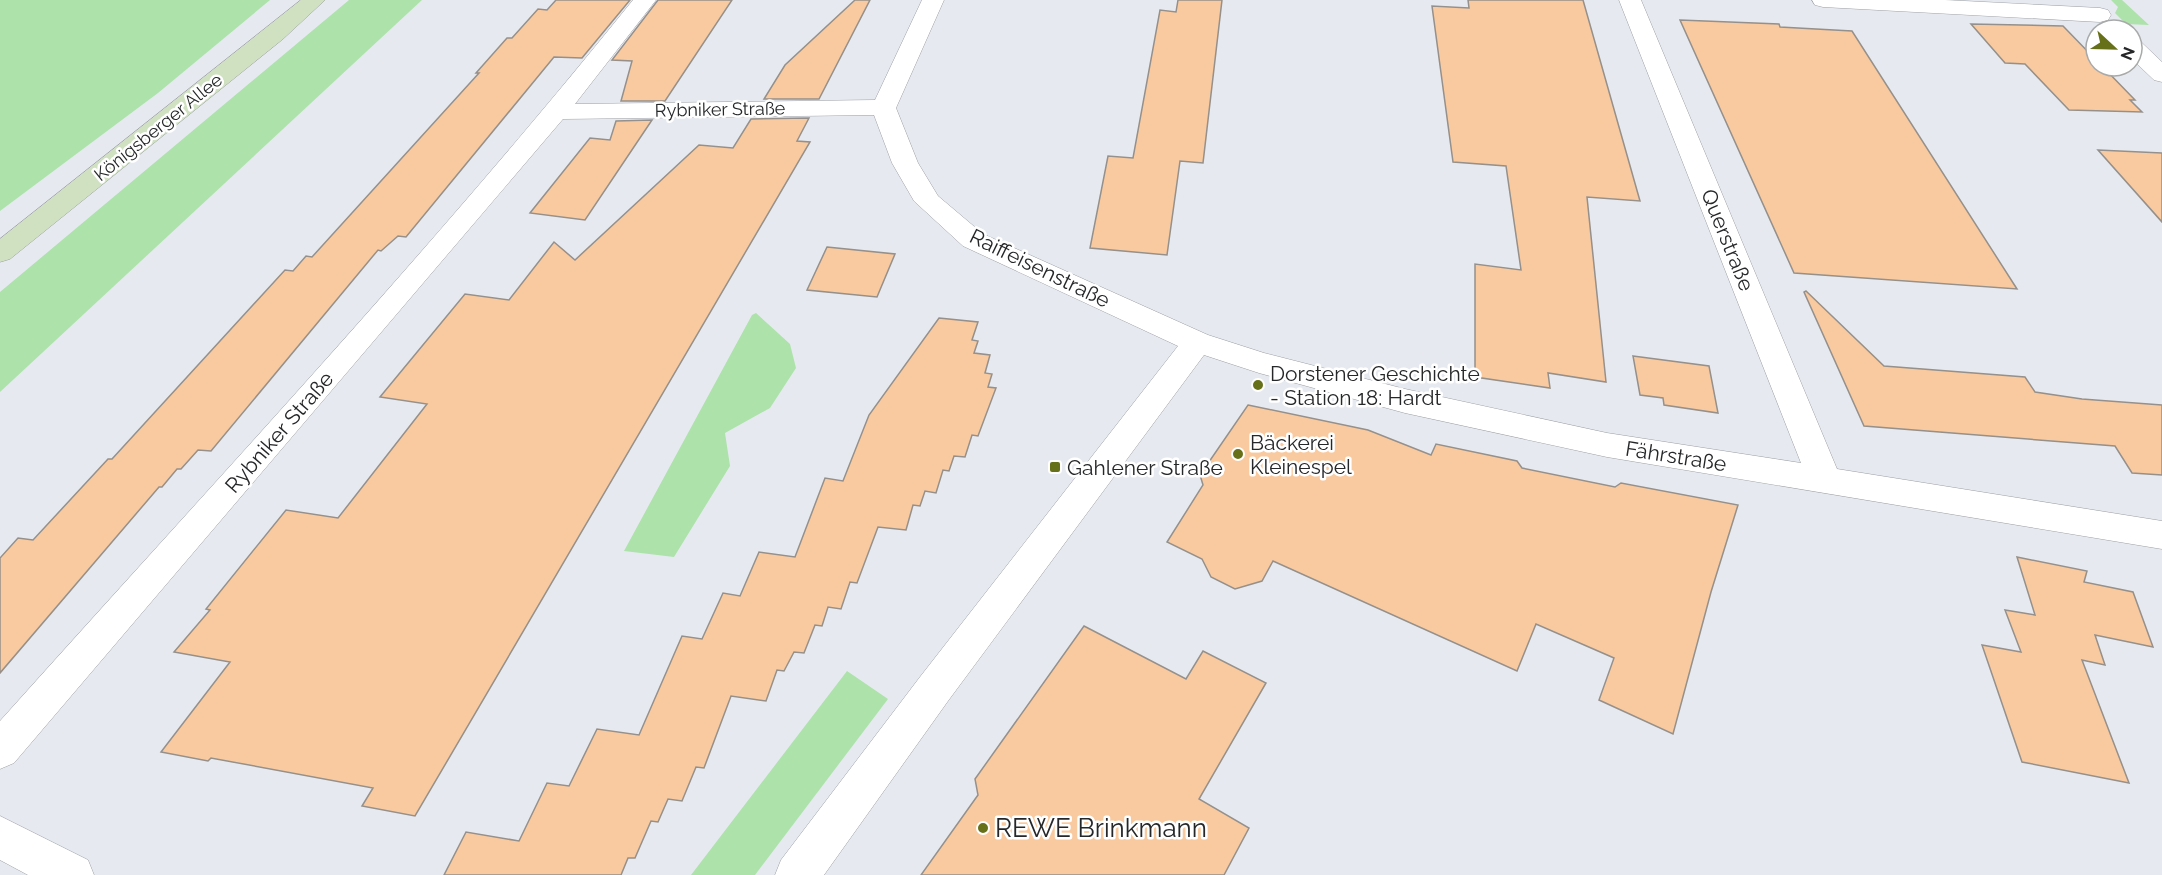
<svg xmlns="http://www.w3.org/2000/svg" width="2162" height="875" font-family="Raleway,sans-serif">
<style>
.green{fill:#ade2ab}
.building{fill:#f9ca9f;stroke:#95908b;stroke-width:1.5}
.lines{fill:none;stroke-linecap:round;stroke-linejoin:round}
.street-casing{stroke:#9b9ea4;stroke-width:1}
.secondary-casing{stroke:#9b9ea4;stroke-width:1}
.street{fill:#fff;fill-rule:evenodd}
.secondary{fill:#d0e1c1;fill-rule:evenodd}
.poi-dot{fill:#667018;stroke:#fff;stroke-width:2}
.labels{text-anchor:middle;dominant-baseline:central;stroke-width:5;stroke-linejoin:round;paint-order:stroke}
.far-street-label{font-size:18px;fill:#262729;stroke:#fff}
.street-label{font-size:21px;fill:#262729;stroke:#fff}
.poi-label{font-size:21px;fill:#262729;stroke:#fff;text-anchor:start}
.near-poi-label{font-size:26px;fill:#262729;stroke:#fff;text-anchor:start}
</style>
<rect width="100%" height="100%" fill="#e6eaf0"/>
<g class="green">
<path d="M0,0h270l-112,93 -158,118z"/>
<path d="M349,0h73l-422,392v-100z"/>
<path d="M2111,0h11l27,25 -23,-1 -11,-11 3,-6z"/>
<path d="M756,313l34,31 6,24 -26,40 -45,25 5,33 -56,91 -50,-6 128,-236z"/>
<path d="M847,671l41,28 -133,176h-64z"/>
</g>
<g class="building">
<path d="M556,0h74l-48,58 -28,-1 -148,180 -8,-1 -17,15 -3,-1 -167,201 -13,-1 -17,19h-4l-15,18h-3l-159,186v-115l18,-20 15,2 75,-81h4l173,-189 8,1 13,-15 6,1 167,-184h-3l31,-35h5l26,-29 9,1z"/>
<path d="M658,0h74l-67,101h-44l11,-40 -20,-1z"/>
<path d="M855,0h15l-51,99h-55l21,-34z"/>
<path d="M1178,0h44l-19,163 -23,-2 -13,94 -77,-7 18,-92 25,2 27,-148 16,2z"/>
<path d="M1468,0h115l57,201 -53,-4 19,185 -58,-9 2,15 -75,-11v-113l46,6 -15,-104 -53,-4 -21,-156 37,2z"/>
<path d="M1680,20l99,4 1,3 72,4 165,258 -223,-16z"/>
<path d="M1971,24l92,2 33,34v6h6l33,34h-5l12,12 -73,-2 -44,-46 -20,-1z"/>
<path d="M809,118l-12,23 13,1 -395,674 -53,-10 11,-18 -162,-30 -3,3 -47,-9 69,-90 -56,-10 36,-42 -4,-1 80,-99 52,8 89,-114 -47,-7 85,-103 44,6 45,-58 21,18 124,-115 34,3 18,-29z"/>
<path d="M652,120l-67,100 -55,-7 60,-75 20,2 6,-19z"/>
<path d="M2098,150l64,3v69z"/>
<path d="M827,247l68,7 -18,43 -70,-7z"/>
<path d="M1806,291l78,75 141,11 10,15 47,7 80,6v70l-30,-2 -17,-27 -251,-20 -60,-134z"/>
<path d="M939,318l39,4 -6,18 6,1 -4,12 16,2 -5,18 7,1 -4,13 8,1 -18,48 -6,-1 -7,22 -11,-1 -5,15 -6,-1 -7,23 -11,-2 -5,15 -7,-1 -7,25 -28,-3 -21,56 -7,-1 -9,27 -13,-2 -6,19 -7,-1 -11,28 -10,-1 -10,19 -7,-1 -11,31 -35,-5 -27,72 -8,-1 -14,34 -14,-2 -10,23 -7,-1 -16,37h-7l-7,17h-177l22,-43 53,9 28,-58 22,3 28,-57 42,6 43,-99 20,3 21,-46 17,3 19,-44 36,5 30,-79 18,3 26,-66z"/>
<path d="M1633,356l76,10 9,47 -54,-8 -1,-7 -23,-3z"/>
<path d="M1248,405l120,25 63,25 5,-11 81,17 5,7 93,19 6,-4 117,22 -27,87 -38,142 -74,-34 15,-42 -78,-34 -19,47 -244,-110 -11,20 -27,8 -24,-12 -9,-18 -35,-17 36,-57 -3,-10z"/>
<path d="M2017,557l70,14 -3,11 49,10 20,55 -58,-12 10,30 -23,-5 47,123 -107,-21 -40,-117 39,7 -16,-42 30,5z"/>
<path d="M1084,626l102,53 17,-28 63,32 -67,116 50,29 -25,47h-303l57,-80 -3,-16z"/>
</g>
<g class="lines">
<g class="street-casing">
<g id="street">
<path d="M633,0h23l-81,104 300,-4 47,-100h22l-48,108 22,55 20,33 45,38 225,101 56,18 141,36 202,44 194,30 -182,-463h22l196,469 325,52v28l-555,-92 -202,-44 -146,-40 -55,-18 -256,346 -124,174h-49l6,-15 139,-183 258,-331 -215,-100 -49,-45 -22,-38 -18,-48 -311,4 -549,644 -14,6v-48c213,-238 433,-472 633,-721z"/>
<path d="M1812,0h133l155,8 8,2 3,5 -3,5 -8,2 -277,-15 -8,-2z"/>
<path d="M2132,39l8,2 22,21v20l-8,-2 -22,-21z"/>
<path d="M0,816l88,44 6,15h-66l-28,-15z"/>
</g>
</g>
<g class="secondary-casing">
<path id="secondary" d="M301,0h24l-42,39 -273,220 -10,3v-23z"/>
</g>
<use href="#street" class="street"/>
<use href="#secondary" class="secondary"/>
</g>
<g class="poi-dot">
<circle cx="1258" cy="385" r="6"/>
<circle cx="1238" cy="454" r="6"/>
<rect x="1049" y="461" width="12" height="12" rx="3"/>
<circle cx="983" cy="828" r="6"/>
</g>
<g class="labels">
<g class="far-street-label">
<text transform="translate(720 109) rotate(-1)">Rybniker Straße</text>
<text transform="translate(158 127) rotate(-39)">Königsberger Allee</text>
</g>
<g class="street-label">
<text transform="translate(1728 240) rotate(68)">Querstraße</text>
<text transform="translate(1040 268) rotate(26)">Raiffeisenstraße</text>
<text transform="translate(279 432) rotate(-49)">Rybniker Straße</text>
<text transform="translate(1676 456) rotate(9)">Fährstraße</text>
</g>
<g class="poi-label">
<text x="1270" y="373">Dorstener Geschichte<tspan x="1270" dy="24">- Station 18: Hardt</tspan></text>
<text x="1250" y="442">Bäckerei<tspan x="1250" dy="24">Kleinespel</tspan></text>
<text x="1067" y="467">Gahlener Straße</text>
</g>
<g class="near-poi-label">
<text x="995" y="828">REWE Brinkmann</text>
</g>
</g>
<g transform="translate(2114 48) rotate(112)"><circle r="28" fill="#ffffff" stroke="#a8a9a9" stroke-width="1.5"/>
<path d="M0-4.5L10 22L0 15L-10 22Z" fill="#667018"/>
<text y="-9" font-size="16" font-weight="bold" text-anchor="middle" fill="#262729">N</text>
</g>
</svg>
